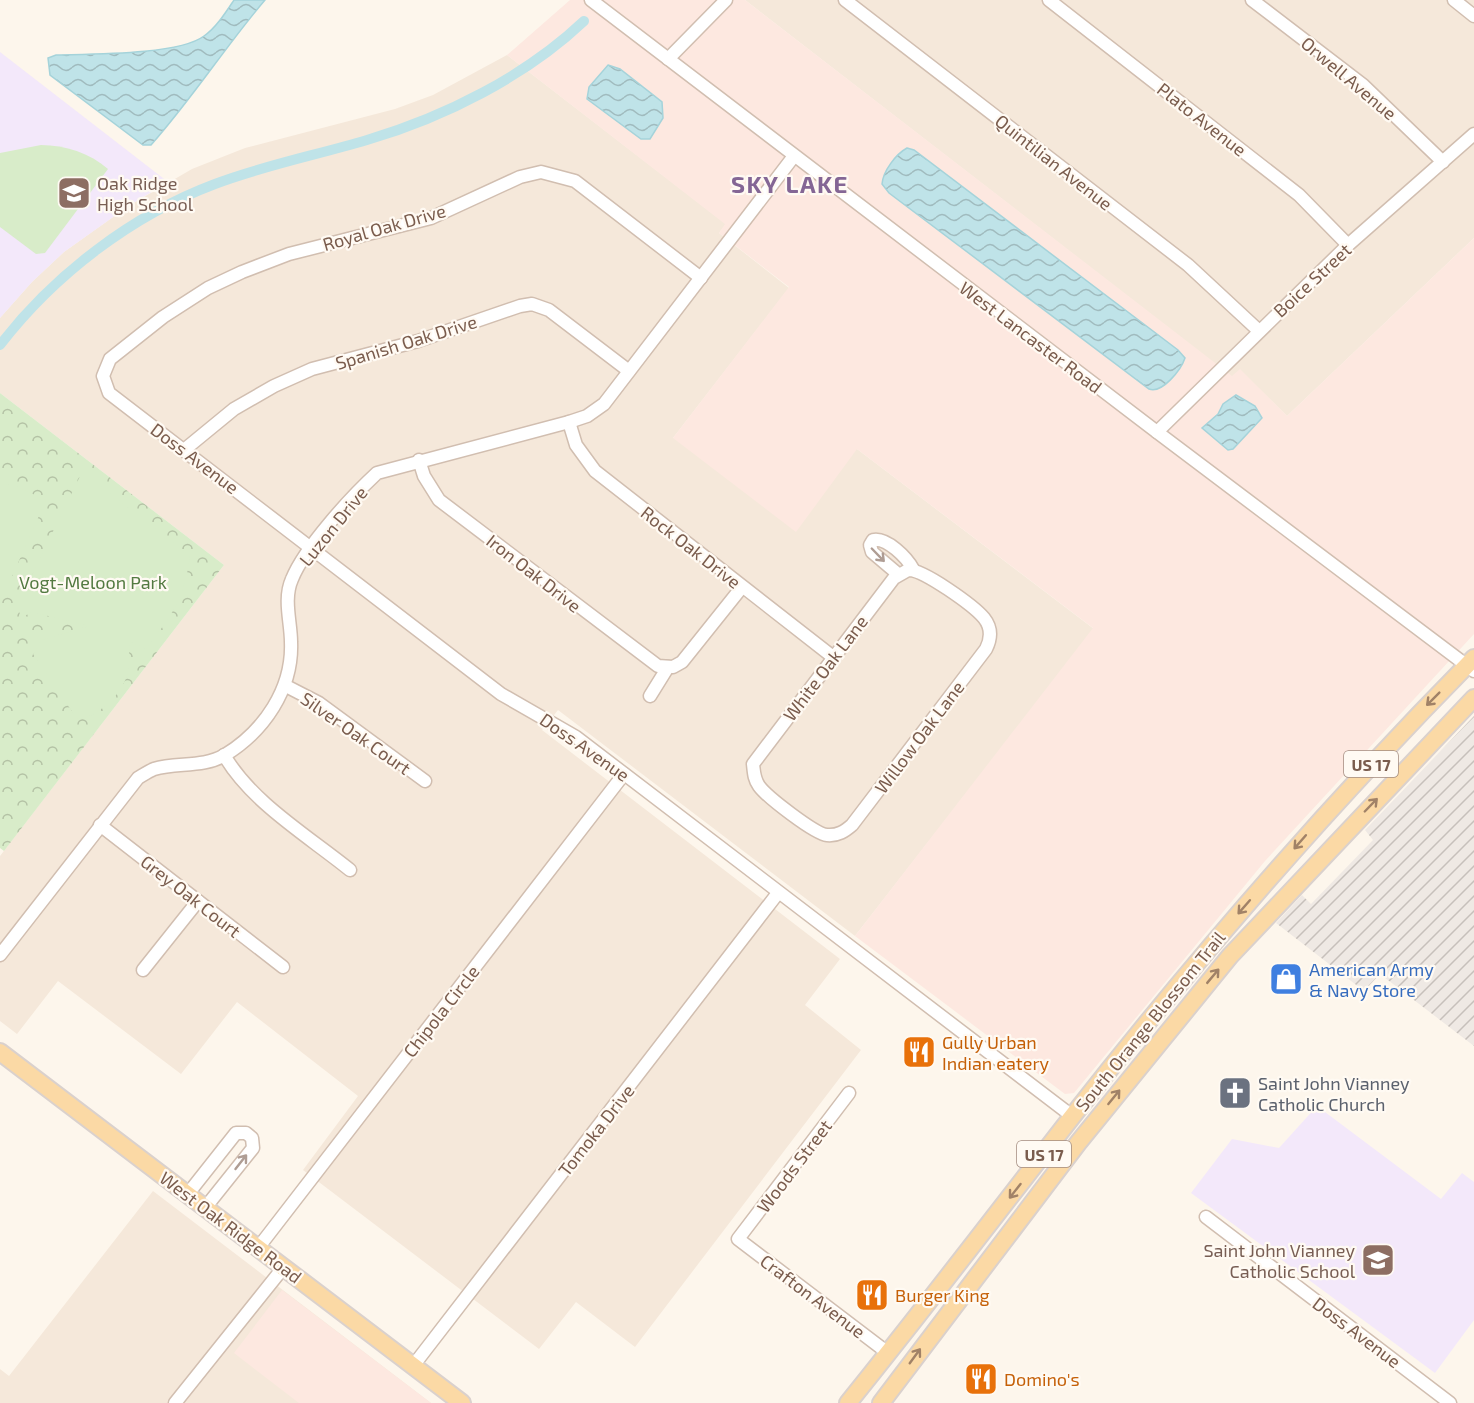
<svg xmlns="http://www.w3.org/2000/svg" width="1474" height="1403" font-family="'Exo 2',sans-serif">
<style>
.residential{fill:#f5e8da}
.commercial{fill:#fde8e0}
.industrial{fill:url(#industrial-furrows)}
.education{fill:#f3e8fa}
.forest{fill:url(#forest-crowns)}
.pitch{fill:#d8ecc9}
.water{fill:url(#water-waves);stroke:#a5d3da;stroke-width:1.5}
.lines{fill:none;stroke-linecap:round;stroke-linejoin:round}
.canal{stroke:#bfe3e8;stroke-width:10}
.minor-casing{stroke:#d1beb0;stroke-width:15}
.major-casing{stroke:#dad1cd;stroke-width:20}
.minor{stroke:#fff;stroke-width:12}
.major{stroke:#fbd9a5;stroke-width:16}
.oneway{stroke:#af9d94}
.oneway2{stroke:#a18267}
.labels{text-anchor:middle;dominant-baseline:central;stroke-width:4.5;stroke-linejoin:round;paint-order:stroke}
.shield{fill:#fffaf3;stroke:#a28b7f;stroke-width:1.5}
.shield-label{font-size:16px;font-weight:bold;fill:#7a5c4d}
.street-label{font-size:18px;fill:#7a5c4d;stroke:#fffaf3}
.education-label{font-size:18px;fill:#785e54;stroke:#fffaf3;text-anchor:start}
.park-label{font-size:18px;fill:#537a41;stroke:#fffaf3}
.shop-label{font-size:18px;fill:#366cbe;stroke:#fffaf3;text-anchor:start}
.food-label{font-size:18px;fill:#c56008;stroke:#fffaf3;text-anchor:start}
.worship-label{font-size:18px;fill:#5b616d;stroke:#fffaf3;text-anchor:start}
.district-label{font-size:24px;font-weight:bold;letter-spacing:1.5px;fill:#846695;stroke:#fffaf3}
</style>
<defs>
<pattern id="industrial-furrows" width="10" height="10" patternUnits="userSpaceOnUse" patternTransform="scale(1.5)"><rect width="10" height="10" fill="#efe9e4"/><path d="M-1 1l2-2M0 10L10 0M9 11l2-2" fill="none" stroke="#c7c0bb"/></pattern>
<pattern id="forest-crowns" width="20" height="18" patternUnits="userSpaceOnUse" patternTransform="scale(1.5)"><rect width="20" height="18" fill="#d8ecc9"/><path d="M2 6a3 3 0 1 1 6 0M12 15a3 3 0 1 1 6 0" fill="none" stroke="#b4c2a5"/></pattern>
<pattern id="water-waves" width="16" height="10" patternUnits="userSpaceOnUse" patternTransform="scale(1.5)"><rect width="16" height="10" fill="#bfe3e8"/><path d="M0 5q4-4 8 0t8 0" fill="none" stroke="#a0bbbe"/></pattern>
</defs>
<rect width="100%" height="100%" fill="#fdf6ec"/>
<g class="residential">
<path d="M745,0h729v238l-187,178 -47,-46 -8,7z"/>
<path d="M507,55l219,169 -7,9 70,55 -116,150 184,11 237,180 -239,307 -297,-226 -16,20 298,229 -35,46 56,45 -226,297 -59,-45 -37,47 -236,-179 55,-74 -121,-94 -56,72 -123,-93 -41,53 -17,-13v-165l224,-291 -224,-172v-75l32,-36 32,-30 66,-47 62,-36 53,-21 150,-39 38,-14z"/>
<path d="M153,1191l278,212h-431v-34l9,7z"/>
</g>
<g class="commercial">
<path d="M570,0h175l487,376 8,-7 47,47 187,-178v396l-209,227 -191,232 -9,1 -210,-158 238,-308 -236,-179 -61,83 -123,-94 116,-151 -70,-54 6,-9 -218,-169z"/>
<path d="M282,1290l149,113h-132l-65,-50z"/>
</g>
<path class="industrial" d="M1474,716v330l-94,-72 -16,17 -88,-68 26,-28 9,9 62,-64 -8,-10z"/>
<g class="education">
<path d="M0,52l168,130 -38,23 -66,47 -32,30 -32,36z"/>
<path d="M1317,1106l124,93 21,-26 12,9v138l-39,53 -244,-180 41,-54 47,9z"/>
</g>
<path class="forest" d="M0,393l224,172 -220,286 -4,-3z"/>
<g class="pitch">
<path d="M41,145c24,0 49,8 67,24l-63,84 -9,1 -36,-27v-74z"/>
<path d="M82,472l108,84c-6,44 -18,59 -44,93l-17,-8c0,13 2,29 -5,42 -7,15 -30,36 -47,36l-44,-65 8,-14 48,-14 -57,-14 -11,6 -6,-21 9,-6z"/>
<path d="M0,483l16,3 30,14 -40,90h-6z"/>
</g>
<g class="water">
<path d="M234,0h31c-40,47 -73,99 -114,145h-8l-93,-70 -2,-17 8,-3c34,-1 123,0 148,-19 12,-8 22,-24 30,-36z"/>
<path d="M608,65l12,4 42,33 1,16 -13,21h-9l-54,-40 2,-12z"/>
<path d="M907,148l7,2 264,200 7,8c-4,12 -23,36 -36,31l-260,-196 -7,-9c1,-13 14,-30 25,-36z"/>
<path d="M1236,395l19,11 7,12 -29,31 -5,1 -26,-22 16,-14 5,-10z"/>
</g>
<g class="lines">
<path class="canal" d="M0,345c54,-70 132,-130 215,-161 50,-19 102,-29 152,-44 78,-23 159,-64 217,-119"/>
<g class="minor-casing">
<g id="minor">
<path d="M591,0l566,432 317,239"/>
<path d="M845,0l343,265 70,65"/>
<path d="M1049,0l250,195 49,50"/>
<path d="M1252,0l111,85 80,77"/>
<path d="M1454,0l20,16"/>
<path d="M668,59l58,-59"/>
<path d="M701,278l-126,-97 -34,-9 -21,5 -89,41 -142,36 -47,18 -34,16 -45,29 -53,42 -7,17 6,17 392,301 75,43 496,379"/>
<path d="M569,422l7,23 19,26 238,186"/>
<path d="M1157,432l191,-187 126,-111"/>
<path d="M184,450l50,-41 40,-23 38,-17 106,-28 102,-35 12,-2 17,6 80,61"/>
<path d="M419,460l5,16 15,24 219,166 15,1 9,-5 60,-75"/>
<path d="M908,570c15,-1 66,36 76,48 8,10 7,21 2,31l-134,176c-7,6 -14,11 -25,10 -12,-1 -60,-38 -68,-49 -5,-7 -5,-13 -6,-22l141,-186z"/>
<path d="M898,574l-26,-22 -2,-7 3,-5c14,-3 34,18 40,29"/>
<path d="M286,686l33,17 106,78"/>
<path d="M650,696l18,-29"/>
<path d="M224,755c27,47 84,81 126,115"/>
<path d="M100,825l183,142"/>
<path d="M0,955l138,-177c5,-3 11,-7 16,-9 23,-7 49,-1 71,-14 39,-24 68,-66 66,-113 0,-20 -8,-43 1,-63 13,-32 59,-82 85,-106l192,-51 18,-6 17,-12 190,-248"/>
<path d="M143,970l55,-69"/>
<path d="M849,1093l-111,146 150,114"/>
<path d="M187,1195l49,-62h10l6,5 1,10 -48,60"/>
<path d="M1206,1217l244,186"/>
<path d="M258,1248l366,-474"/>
<path d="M413,1366l365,-473"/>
<path d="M175,1403l108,-135"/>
</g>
</g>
<g class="major-casing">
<g id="major">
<path d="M0,1052l462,351"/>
<path d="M848,1403c76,-94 149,-190 223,-285 126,-161 260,-315 403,-460"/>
<path d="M881,1403l197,-260 152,-187 244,-258"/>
</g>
</g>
<use href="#minor" class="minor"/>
<use href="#major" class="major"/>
</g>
<defs><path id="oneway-shaft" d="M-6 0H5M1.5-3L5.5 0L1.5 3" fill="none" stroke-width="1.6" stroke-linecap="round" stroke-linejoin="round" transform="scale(1.5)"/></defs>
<g class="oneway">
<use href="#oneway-shaft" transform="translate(878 555) rotate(46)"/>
<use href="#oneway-shaft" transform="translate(241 1162) rotate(-52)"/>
</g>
<g class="oneway2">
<use href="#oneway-shaft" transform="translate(1433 699) rotate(135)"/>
<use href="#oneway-shaft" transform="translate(1371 805) rotate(-46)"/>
<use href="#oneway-shaft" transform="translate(1300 842) rotate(131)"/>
<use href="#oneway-shaft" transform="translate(1244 907) rotate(131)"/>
<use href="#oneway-shaft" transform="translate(1213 976) rotate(-50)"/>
<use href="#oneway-shaft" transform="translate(1114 1097) rotate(-51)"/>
<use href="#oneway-shaft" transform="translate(1015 1191) rotate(128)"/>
<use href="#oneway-shaft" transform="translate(915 1356) rotate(-54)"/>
</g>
<defs>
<g id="school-square" transform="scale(1.725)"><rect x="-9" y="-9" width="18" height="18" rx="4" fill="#8d6e63" stroke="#fffaf3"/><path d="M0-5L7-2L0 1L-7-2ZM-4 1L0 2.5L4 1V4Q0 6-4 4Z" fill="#fff"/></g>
<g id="shop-square" transform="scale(1.725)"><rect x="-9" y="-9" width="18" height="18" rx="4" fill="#3f7fe0" stroke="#fffaf3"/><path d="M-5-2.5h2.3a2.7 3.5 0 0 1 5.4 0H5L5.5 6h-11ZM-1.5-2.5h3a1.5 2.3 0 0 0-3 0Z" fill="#fff"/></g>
<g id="restaurant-square" transform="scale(1.725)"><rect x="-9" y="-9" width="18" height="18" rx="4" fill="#e8710a" stroke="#fffaf3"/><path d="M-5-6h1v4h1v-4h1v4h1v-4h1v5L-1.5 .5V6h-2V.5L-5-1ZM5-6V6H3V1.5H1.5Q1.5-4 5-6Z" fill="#fff"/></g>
<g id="church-square" transform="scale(1.725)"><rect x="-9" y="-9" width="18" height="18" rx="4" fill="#6b7280" stroke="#fffaf3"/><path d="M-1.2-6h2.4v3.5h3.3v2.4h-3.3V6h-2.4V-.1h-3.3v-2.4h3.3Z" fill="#fff"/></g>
</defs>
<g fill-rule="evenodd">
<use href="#school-square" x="74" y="193"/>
<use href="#shop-square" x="1286" y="979"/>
<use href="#restaurant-square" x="919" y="1052"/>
<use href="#church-square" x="1235" y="1093"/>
<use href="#school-square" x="1378" y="1260"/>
<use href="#restaurant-square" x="872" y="1295"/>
<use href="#restaurant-square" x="981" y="1379"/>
</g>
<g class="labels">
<g class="shield">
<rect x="1344" y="751" width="54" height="26" rx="4.5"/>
<rect x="1017" y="1141" width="54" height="26" rx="4.5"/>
</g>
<g class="shield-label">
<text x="1371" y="764">US 17</text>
<text x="1044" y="1154">US 17</text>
</g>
<g class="street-label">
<text transform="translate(1349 78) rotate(40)">Orwell Avenue</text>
<text transform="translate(1202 119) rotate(38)">Plato Avenue</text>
<text transform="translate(1054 162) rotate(38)">Quintilian Avenue</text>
<text transform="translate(384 227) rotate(-16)">Royal Oak Drive</text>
<text transform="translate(1312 280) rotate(-43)">Boice Street</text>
<text transform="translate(1031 337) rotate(37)">West Lancaster Road</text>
<text transform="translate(406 342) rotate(-17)">Spanish Oak Drive</text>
<text transform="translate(195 458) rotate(37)">Doss Avenue</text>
<text transform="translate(333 526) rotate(-51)">Luzon Drive</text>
<text transform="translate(691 547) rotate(38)">Rock Oak Drive</text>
<text transform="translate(534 573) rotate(38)">Iron Oak Drive</text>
<text transform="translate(825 668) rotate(-53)">White Oak Lane</text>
<text transform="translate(356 733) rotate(35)">Silver Oak Court</text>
<text transform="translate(919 737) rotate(-53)">Willow Oak Lane</text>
<text transform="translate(585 747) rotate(35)">Doss Avenue</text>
<text transform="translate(191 896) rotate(38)">Grey Oak Court</text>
<text transform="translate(441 1011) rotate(-52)">Chipola Circle</text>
<text transform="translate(1150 1021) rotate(-51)">South Orange Blossom Trail</text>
<text transform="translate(596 1130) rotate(-52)">Tomoka Drive</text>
<text transform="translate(794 1166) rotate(-53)">Woods Street</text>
<text transform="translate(231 1227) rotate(37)">West Oak Ridge Road</text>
<text transform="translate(813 1296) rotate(37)">Crafton Avenue</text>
<text transform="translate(1357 1332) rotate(37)">Doss Avenue</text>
</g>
<g class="education-label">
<text x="97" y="183">Oak Ridge<tspan x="97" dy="21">High School</tspan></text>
<text x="1355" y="1250" text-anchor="end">Saint John Vianney<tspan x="1355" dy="21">Catholic School</tspan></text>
</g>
<g class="park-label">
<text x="93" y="582">Vogt-Meloon Park</text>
</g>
<g class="shop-label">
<text x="1309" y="969">American Army<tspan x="1309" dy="21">&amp; Navy Store</tspan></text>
</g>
<g class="food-label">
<text x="942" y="1042">Gully Urban<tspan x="942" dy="21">Indian eatery</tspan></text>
<text x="895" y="1295">Burger King</text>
<text x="1004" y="1379">Domino's</text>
</g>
<g class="worship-label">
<text x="1258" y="1083">Saint John Vianney<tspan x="1258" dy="21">Catholic Church</tspan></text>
</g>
<g class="district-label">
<text x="790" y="183">SKY LAKE</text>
</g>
</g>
</svg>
